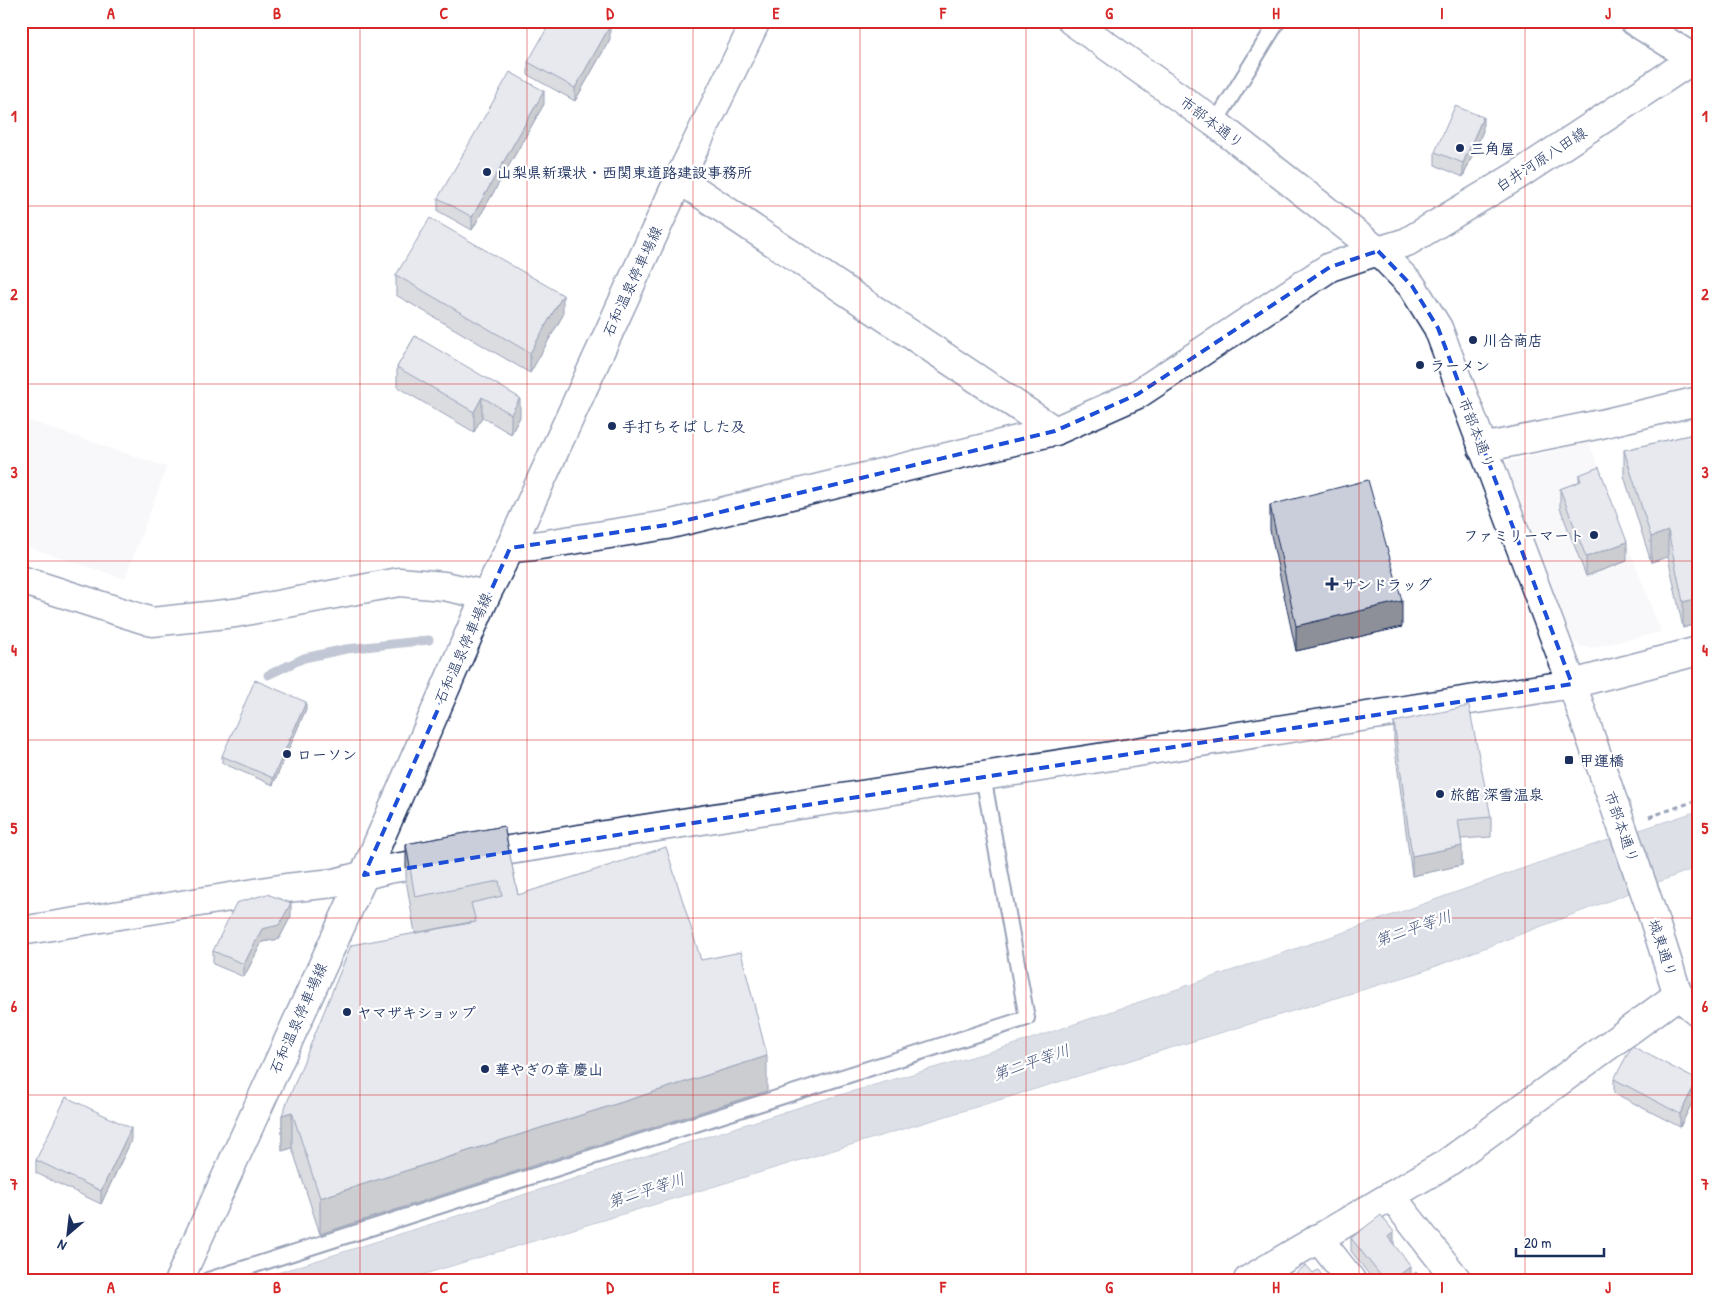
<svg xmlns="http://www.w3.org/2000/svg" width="1719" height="1301" font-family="'Patrick Hand','Klee One',sans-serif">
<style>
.built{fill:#eff0f4}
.water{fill:#b5bbca;stroke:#77839f}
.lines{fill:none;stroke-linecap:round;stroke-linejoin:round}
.stream{stroke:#77839f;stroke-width:9}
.lane-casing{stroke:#1b2f5e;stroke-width:18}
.street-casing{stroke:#1b2f5e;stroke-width:31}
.secondary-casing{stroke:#1b2f5e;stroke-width:31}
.highway-casing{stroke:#1b2f5e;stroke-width:31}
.path{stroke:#1b2f5e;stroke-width:3;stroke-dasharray:5 4;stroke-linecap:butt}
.lane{stroke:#fff;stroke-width:14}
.street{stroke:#fff;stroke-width:28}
.secondary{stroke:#fff;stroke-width:28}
.highway{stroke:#fff;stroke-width:28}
.wall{fill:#aeb1bb;stroke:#1b2f5e}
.shaded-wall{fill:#8d9099;stroke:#1b2f5e}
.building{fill:#caceda;stroke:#1b2f5e}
.marked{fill:none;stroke:#1d4ed8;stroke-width:4;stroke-dasharray:10 6;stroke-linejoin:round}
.grid{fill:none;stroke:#d62828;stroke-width:1;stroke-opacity:0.55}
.poi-dot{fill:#1b2f5e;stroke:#fff;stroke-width:2}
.labels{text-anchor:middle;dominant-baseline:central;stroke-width:4.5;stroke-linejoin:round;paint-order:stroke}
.street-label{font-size:15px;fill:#1b2f5e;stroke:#fff}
.poi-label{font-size:15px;font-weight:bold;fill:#1b2f5e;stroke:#fff;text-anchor:start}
.water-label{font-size:16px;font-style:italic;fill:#49597e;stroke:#fff}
.neatline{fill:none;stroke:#d62828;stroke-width:2}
.grid-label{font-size:16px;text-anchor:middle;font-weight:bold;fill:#d62828}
</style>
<rect width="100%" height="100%" fill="#fff"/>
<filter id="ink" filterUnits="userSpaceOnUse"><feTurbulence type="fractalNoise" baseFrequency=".02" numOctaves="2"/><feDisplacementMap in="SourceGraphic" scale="10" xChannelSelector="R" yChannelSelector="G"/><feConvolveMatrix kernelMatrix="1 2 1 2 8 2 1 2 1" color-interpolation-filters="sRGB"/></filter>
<g filter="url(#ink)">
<g class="built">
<path d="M21,418l146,49 -42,112 -104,-34z"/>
<path d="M1589,442l72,190 -69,16 -12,-2 -10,-8 -64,-176z"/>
</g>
<path class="water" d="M1698,811v56l-280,106 -1013,307h-150l564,-179 194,-56 326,-111 196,-70z"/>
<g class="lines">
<path class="stream" d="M268,675l36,-17 42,-9 83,-9"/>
<g class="lane-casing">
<g id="lane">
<path d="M1215,123l63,-102"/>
<path d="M208,1280l819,-262 -44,-242"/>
</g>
</g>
<g class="street-casing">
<g id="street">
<path d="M1634,21l59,37"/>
<path d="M679,179l376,252"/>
<path d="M1482,448l119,-24 97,-23"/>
<path d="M510,548l24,-2 133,-21 388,-94 83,-37 192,-127 48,-16"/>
<path d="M21,580l131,42 83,-9 164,-31 45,4 42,9"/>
<path d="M21,931l265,-43 48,-5 54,-14 1184,-185"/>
<path d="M1391,1196l66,84"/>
<path d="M1318,1238l33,42"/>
<path d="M1248,1280l199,-117 231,-168"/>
</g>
</g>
<g class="secondary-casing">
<g id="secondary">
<path d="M1378,251l29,-9 111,-67 180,-119"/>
<path d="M1572,684l126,-33"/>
<path d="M179,1280l185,-405 122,-280 24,-47 169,-369 77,-158"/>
</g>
</g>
<g class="highway-casing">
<path id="highway" d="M1072,21l143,102 163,128 34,35 26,42 134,356 77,220 29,91 20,17"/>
</g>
<path class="path" d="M1649,817l49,-17"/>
<use href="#lane" class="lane"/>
<use href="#street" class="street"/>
<use href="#secondary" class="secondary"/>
<use href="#highway" class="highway"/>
</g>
<g class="wall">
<path d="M610,39l-35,62 -47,-26v-13z"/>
<path d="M544,104l-72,126 -34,-19v-13z"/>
<path d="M1483,131l-20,46 -28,-12v-13z"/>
<path d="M396,275l167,40 -33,58 -134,-78z"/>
<path d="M415,336l105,81 -9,17 -29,-17 -8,15 -77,-45v-20z"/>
<path d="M1698,433v190l-15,5 -15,-71 -17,5 -27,-86v-26z"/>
<path d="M1579,475l48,86 -41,15 -26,-68v-19l19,-7z"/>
<path d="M1270,505l132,122 -106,24 -26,-121z"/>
<path d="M306,709l-33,76 -51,-22v-7z"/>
<path d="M1394,722l97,95v20l-30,2 1,26 -50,11 -18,-134z"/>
<path d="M504,826l14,69 183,65 66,131 -447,143 -28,-86 -10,3v-36l189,-192v-1l-56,11 -9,-53v-36z"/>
<path d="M291,916l-12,23 -17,3 -18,35 -31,-13v-13z"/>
<path d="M1614,1079l83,14 -17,34 -66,-34z"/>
<path d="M131,1141l-30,63 -65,-31v-13z"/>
<path d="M1351,1238l43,7 17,31 11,4h-49l-22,-29z"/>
</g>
<g class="shaded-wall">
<path d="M610,26v13l-35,62v-13z"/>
<path d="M544,91v13l-72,126v-13z"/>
<path d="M1483,117v14l-20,46v-14z"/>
<path d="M563,295v20l-33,58v-20z"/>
<path d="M482,397v20l-8,15v-20z"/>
<path d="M520,398v19l-9,17v-20z"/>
<path d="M1668,531v26l-17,5v-25z"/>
<path d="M1627,542v19l-41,15v-19z"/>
<path d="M1698,598v25l-15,5v-26z"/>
<path d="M1402,601v26l-106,24v-25z"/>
<path d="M306,702v7l-33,76v-7z"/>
<path d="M1462,846v19l-50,11v-20z"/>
<path d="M291,903v13l-12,23 -17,3 -18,35v-13l18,-35z"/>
<path d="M767,1056v35l-447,143v-36z"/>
<path d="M1697,1080v13l-17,34v-13z"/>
<path d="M292,1112v36l-10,3v-36z"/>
<path d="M131,1128v13l-30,63v-13z"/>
<path d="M1394,1232v13l-6,-8z"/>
<path d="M1411,1266v13l-1,1h-17z"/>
</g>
<g class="building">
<path d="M551,21h52l7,5 -35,62 -47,-26z"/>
<path d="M510,72l34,19 -72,126 -34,-19z"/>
<path d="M1455,106l28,11 -20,46 -28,-11z"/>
<path d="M430,218l133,77 -33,58 -134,-78z"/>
<path d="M415,336l105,62 -9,16 -29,-17 -8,15 -77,-45z"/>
<path d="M1698,433v165l-15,4 -15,-71 -17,6 -27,-87z"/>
<path d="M1599,467l28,75 -41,15 -26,-68 21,-8 -2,-6z"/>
<path d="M1368,480l34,121 -106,25 -26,-121z"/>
<path d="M255,680l51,22 -33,76 -51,-22z"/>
<path d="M1469,706l22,111 -33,3 4,26 -50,10 -18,-134z"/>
<path d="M504,826l14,69 148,-48 35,113 40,-8 26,104 -447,142 -28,-86 -10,3 69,-170 125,-23 -5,-19 31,-7 -3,-15 -84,16 -9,-53z"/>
<path d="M267,894l24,9 -12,22 -17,4 -18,35 -31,-13 23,-48z"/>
<path d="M1632,1046l65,34 -17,34 -66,-35z"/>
<path d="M66,1097l65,31 -30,63 -65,-31z"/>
<path d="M1381,1215l13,17 -6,5 23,29 -18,14h-9l-33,-42z"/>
<path d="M1306,1265l7,8 5,-3 8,10h-38z"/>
<path d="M1416,1272l6,8h-17z"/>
</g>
</g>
<path d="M0 0H1719V1301H0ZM1378,251l34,35 26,42 134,356 -1208,191 146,-327 157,-23 388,-94 83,-37 192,-127z" fill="#fff" fill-opacity=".55" fill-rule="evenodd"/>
<path class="marked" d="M1378,251l34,35 26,42 134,356 -1208,191 146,-327 157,-23 388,-94 83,-37 192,-127z"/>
<path class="grid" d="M194,21v1259M360,21v1259M527,21v1259M693,21v1259M860,21v1259M1026,21v1259M1192,21v1259M1359,21v1259M1525,21v1259M21,206h1677M21,384h1677M21,561h1677M21,740h1677M21,918h1677M21,1095h1677"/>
<g class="poi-dot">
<circle cx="1460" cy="148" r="5"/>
<circle cx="487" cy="172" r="5"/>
<circle cx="1473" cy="340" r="5"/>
<circle cx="1420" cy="365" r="5"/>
<circle cx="612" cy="426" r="5"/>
<circle cx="1594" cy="535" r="5"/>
<path d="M1329.5 576.5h5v5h5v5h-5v5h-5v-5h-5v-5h5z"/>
<circle cx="287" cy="754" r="5"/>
<rect x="1564" y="755" width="10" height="10" rx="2.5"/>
<circle cx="1440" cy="794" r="5"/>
<circle cx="347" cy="1012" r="5"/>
<circle cx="485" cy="1069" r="5"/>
</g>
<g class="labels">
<g class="street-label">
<text transform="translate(1212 122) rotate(37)">市部本通り</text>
<text transform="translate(1541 159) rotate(-33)">白井河原八田線</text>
<text transform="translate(632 281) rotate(-65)">石和温泉停車場線</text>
<text transform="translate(1477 433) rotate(69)">市部本通り</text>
<text transform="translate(463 648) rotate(-66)">石和温泉停車場線</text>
<text transform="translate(1622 827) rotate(71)">市部本通り</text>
<text transform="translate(1663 948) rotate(72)">城東通り</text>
<text transform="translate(298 1018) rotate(-66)">石和温泉停車場線</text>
</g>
<g class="poi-label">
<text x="1470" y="148">三角屋</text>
<text x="497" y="172">山梨県新環状・西関東道路建設事務所</text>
<text x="1483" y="340">川合商店</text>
<text x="1430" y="365">ラーメン</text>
<text x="622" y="426">手打ちそば した及</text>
<text x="1584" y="535" text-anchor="end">ファミリーマート</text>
<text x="1342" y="584">サンドラッグ</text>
<text x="297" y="754">ローソン</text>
<text x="1579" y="760">甲運橋</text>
<text x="1450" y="794">旅館 深雪温泉</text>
<text x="357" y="1012">ヤマザキショップ</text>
<text x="495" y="1069">華やぎの章 慶山</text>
</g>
<g class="water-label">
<text transform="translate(1413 928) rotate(-19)">第二平等川</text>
<text transform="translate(1031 1062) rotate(-19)">第二平等川</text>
<text transform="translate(646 1190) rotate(-18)">第二平等川</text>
</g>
</g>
<rect width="1719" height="1301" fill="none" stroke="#fff" stroke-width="55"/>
<g transform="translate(68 1234) rotate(208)" stroke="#ffffff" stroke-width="4" paint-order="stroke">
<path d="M0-4L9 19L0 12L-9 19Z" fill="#1b2f5e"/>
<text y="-8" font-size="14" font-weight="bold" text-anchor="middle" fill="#1b2f5e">N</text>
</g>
<path d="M1516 1248v8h88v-8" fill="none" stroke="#1b2f5e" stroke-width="2.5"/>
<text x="1524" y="1248" font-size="15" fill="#1b2f5e" stroke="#ffffff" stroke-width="4" paint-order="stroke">20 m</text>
<rect x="28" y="28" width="1664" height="1246" class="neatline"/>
<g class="grid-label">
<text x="111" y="19">A</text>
<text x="277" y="19">B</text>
<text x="444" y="19">C</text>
<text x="610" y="19">D</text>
<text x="776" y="19">E</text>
<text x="943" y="19">F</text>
<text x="1109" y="19">G</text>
<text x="1276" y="19">H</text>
<text x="1442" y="19">I</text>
<text x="1608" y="19">J</text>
<text x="14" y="122">1</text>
<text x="1705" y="122">1</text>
<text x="14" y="300">2</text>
<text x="1705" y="300">2</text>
<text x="14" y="478">3</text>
<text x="1705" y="478">3</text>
<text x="14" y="656">4</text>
<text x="1705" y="656">4</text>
<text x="14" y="834">5</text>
<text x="1705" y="834">5</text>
<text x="14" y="1012">6</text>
<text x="1705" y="1012">6</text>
<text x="14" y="1190">7</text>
<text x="1705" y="1190">7</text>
<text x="111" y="1293">A</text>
<text x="277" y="1293">B</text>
<text x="444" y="1293">C</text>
<text x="610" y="1293">D</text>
<text x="776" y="1293">E</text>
<text x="943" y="1293">F</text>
<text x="1109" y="1293">G</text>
<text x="1276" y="1293">H</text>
<text x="1442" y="1293">I</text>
<text x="1608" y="1293">J</text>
</g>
</svg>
